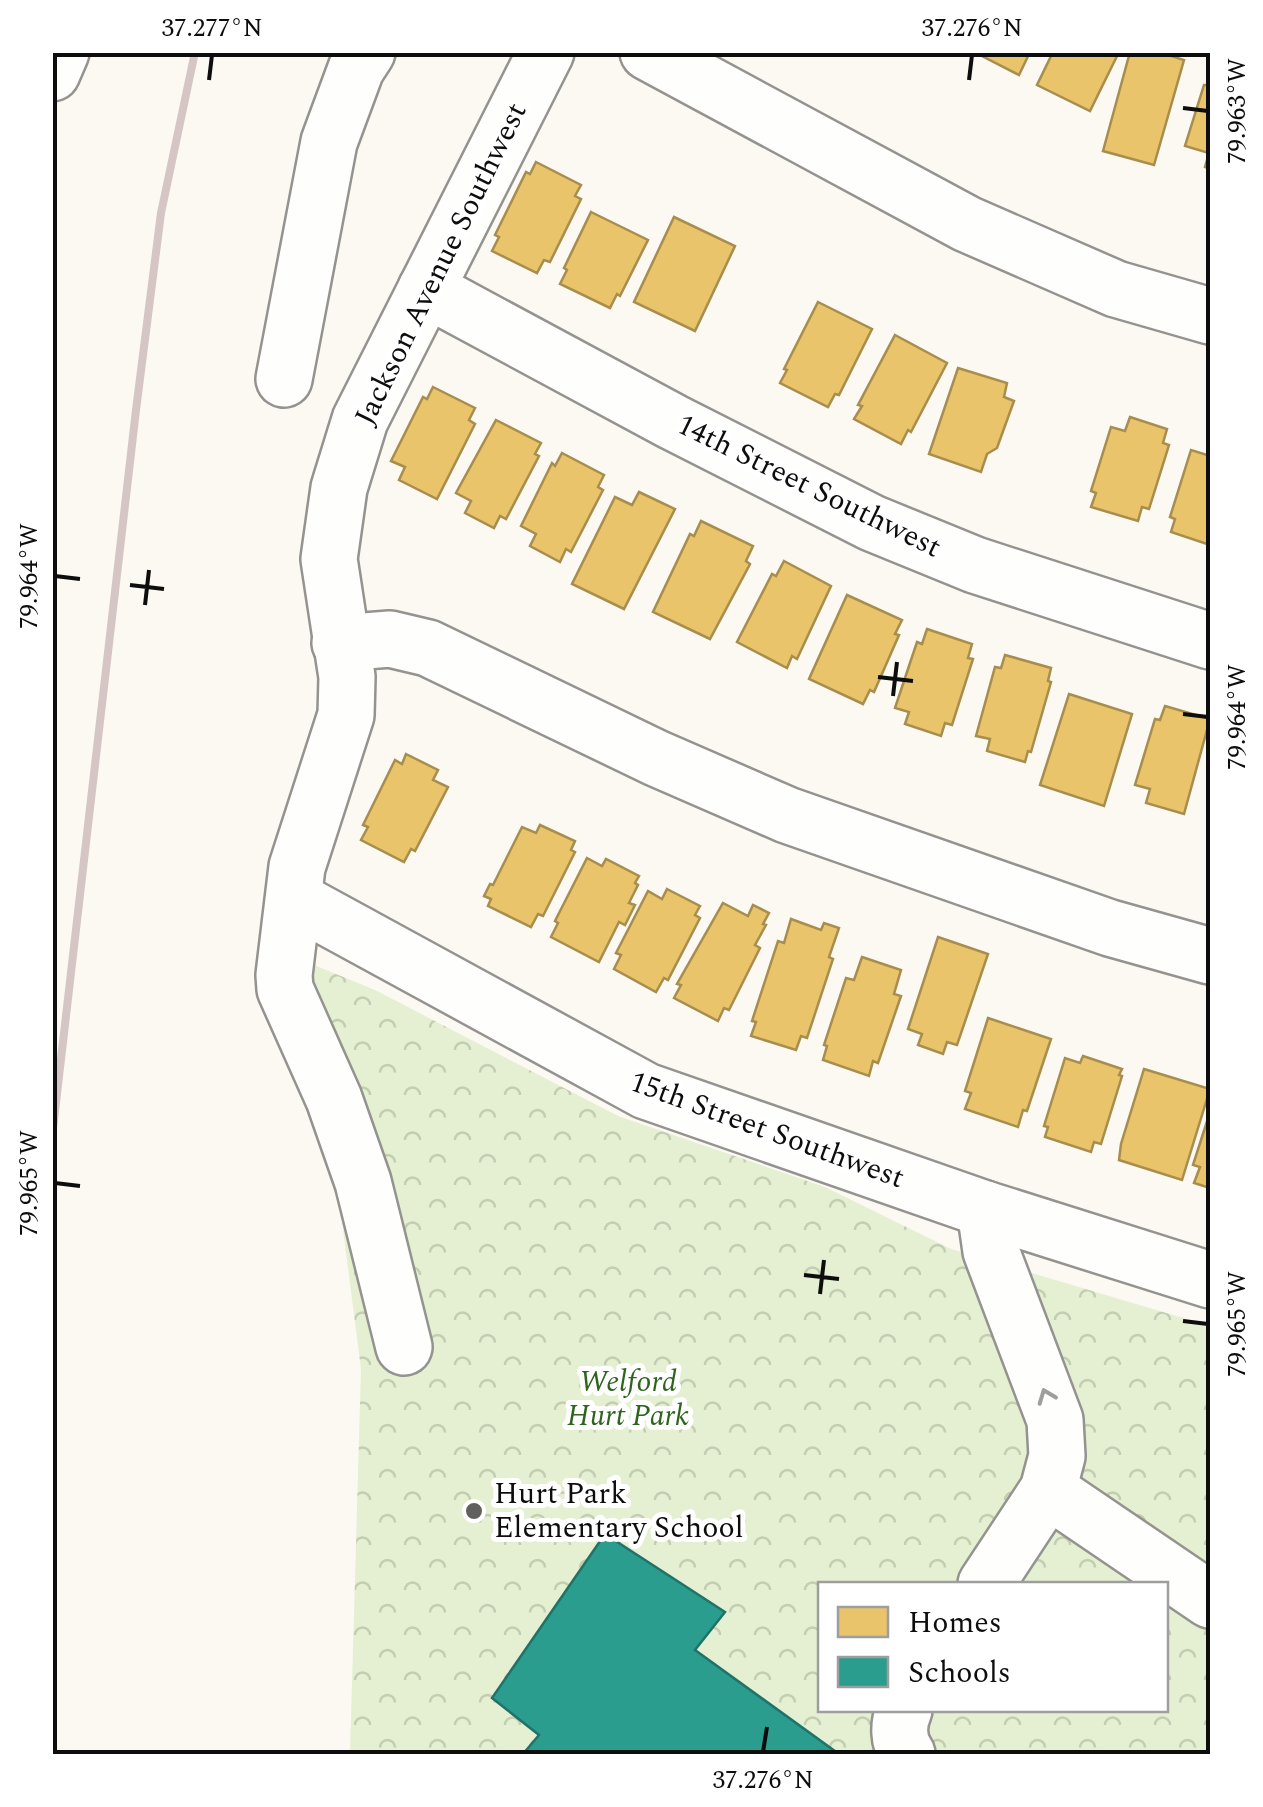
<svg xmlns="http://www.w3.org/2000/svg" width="1263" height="1807" font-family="Spectral,serif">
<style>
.park{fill:url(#park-crowns);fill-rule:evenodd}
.homes{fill:#e9c46a;stroke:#a78d4e;stroke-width:2.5}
.schools{fill:#2a9d8f;stroke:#217268;stroke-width:2.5}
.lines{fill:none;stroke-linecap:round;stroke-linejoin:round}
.minor-casing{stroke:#949390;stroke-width:60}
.minor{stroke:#fefefd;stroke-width:55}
.rail{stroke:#d6c5c5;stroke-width:8}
.oneway{stroke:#9e9e9d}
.ticks{fill:none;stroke:#0d0d0d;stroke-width:4}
.poi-dot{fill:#60605d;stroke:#fff;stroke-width:4}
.labels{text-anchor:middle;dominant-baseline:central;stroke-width:10;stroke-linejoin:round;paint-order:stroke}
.street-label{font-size:30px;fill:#0d0d0d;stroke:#fff}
.park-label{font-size:30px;font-style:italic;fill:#2e641d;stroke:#fff}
.poi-label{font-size:30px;fill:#0d0d0d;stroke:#fff;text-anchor:start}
.neatline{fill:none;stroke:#0d0d0d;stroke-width:4}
.ticks-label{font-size:25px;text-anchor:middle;fill:#0d0d0d}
</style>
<defs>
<pattern id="park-crowns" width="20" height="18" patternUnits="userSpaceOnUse" patternTransform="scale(2.5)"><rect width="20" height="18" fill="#e4f0d1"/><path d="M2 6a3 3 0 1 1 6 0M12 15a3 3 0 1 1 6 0" fill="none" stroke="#c2cdb2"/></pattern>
</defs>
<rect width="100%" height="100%" fill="#fbf9f1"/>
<path class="park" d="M309,963l66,27 243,126 207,71 126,62 259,77v428h-860l11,-385zM820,1584h346v126h-346z"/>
<g class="homes">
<path d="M974,52h56l-11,23z"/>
<path d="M1053,52l65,2 -28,57 -53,-26z"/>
<path d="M1130,52h29l25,8 -30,105 -51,-14z"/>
<path d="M1204,85h6v84l-5,-2 4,-14 -24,-7z"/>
<path d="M536,162l45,23 -6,11 6,3 -31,63 -6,-2 -7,13 -45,-22 7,-14 -4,-2 31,-63 4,2z"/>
<path d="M591,212l57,28 -28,56 -3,-2 -7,14 -50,-24 7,-14 -3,-2z"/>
<path d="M674,217l61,29 -40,85 -61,-29z"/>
<path d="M818,302l54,27 -33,66 -4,-1 -7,13 -48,-24 7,-13 -3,-1z"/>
<path d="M895,335l52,28 -36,69 -3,-2 -7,14 -47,-25 8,-13 -4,-1z"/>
<path d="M958,368l49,15 -3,14 10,4 -17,47 -10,6 -6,18 -52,-18z"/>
<path d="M433,387l42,21 -6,12 6,4 -38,75 -38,-19 6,-13 -14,-6 32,-64 4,2z"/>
<path d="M1130,417l37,12 -4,14 6,2 -20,64 -7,-2 -4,14 -47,-14 5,-14 -5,-2 20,-64 14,4z"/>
<path d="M496,420l45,23 -6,11 4,2 -33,63 -6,-3 -6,12 -29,-15 6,-12 -15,-8z"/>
<path d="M1210,443v102l-39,-13 4,-13 -5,-2 21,-67 16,5z"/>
<path d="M562,453l42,22 -6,12 5,3 -32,62 -5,-3 -6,13 -30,-16 6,-12 -15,-8 31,-63 3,3z"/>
<path d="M639,492l36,17 -51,100 -52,-25 43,-87 17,8z"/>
<path d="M701,521l52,25 -7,15 4,3 -40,75 -57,-27 37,-78 4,2z"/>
<path d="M784,561l47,25 -34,73 -5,-3 -5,12 -50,-26 35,-68 4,2z"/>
<path d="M847,595l55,25 -7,14 4,1 -25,57 -4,-2 -7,14 -54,-25z"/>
<path d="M927,629l45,15 -4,14 5,1 -21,66 -7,-2 -4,13 -36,-12 4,-12 -14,-4 22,-66 5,2z"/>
<path d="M1005,655l46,13 -3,13 3,1 -20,70 -3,-1 -3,11 -38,-11 3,-12 -14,-3 19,-69 6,1z"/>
<path d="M1069,694l63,20 -28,92 -64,-21z"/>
<path d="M1165,706l45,13 -26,95 -38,-11 4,-14 -15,-4 20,-66 5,1z"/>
<path d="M406,754l32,16 -5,10 15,7 -33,64 -4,-2 -7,13 -43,-22 7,-13 -5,-2 32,-65 7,4z"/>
<path d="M540,825l35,16 -4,9 4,2 -32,64 -5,-2 -7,13 -43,-21 3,-7 -7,-3 6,-12 3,1 29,-58 14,6z"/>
<path d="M587,858l15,8 4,-7 33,17 -4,7 3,2 -9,18 6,2 -10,20 -6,-3 -20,40 -48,-25 7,-14 -3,-2z"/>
<path d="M667,889l33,17 -5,9 5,3 -32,62 -4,-2 -8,14 -42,-23 7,-14 -5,-2 32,-62 14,8z"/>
<path d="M723,903l25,13 5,-11 16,8 -6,11 3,1 -11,20 5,3 -31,62 -5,-2 -6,13 -44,-23 7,-13 -4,-1z"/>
<path d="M791,919l30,11 3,-7 15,5 -10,29 4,2 -26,79 -6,-2 -5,14 -45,-14 5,-14 -4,-1 26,-80 6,2z"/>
<path d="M938,937l50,17 -31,91 -10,-3 -4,12 -25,-9 4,-11 -14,-5z"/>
<path d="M862,957l39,13 -7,24 7,2 -23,67 -5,-2 -4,15 -46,-16 4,-14 -3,-1 22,-67 8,2z"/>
<path d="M988,1018l63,21 -24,72 -4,-1 -5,17 -53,-18 6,-16 -6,-2z"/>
<path d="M1083,1056l39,13 -3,6 3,1 -21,68 -7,-2 -3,10 -46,-15 3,-10 -4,-1 21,-68 15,5z"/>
<path d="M1144,1069l66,20 -28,91 -63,-20 2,-16z"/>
<path d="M1210,1112v76l-16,-5 6,-16 -7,-2z"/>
</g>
<path class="schools" d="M605,1534l120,78 -30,38 144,104h-316l16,-19 -47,-37z"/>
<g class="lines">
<g class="minor-casing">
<g id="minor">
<path d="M648,52l319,172 149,65 94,27"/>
<path d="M52,73l9,-21"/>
<path d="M426,289l247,133 199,101 103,42 235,76"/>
<path d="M284,379l45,-237 27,-73 11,-17"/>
<path d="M340,643l50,-4 38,9 228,110 131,57 323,113 100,28"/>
<path d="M294,899l352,192 339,118 225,71"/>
<path d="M985,1209l6,42 64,169 2,36 -9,34 -62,94"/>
<path d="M404,1347l-41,-165 -29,-83 -49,-110 -1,-14 13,-108 49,-152 1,-38 -18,-118 10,-71 21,-68 186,-368"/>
<path d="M1048,1490l162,110"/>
<path d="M904,1710c-6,14 -6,31 3,44"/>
</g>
</g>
<use href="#minor" class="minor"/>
<path class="rail" d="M52,1137l84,-727 25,-197 34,-161"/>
</g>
<defs><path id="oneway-chevron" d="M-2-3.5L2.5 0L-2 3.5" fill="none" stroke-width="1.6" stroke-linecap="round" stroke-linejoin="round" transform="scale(2.5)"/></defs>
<use class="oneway" href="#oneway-chevron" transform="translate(1046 1396) rotate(-111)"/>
<path class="ticks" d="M209,80l3,-25M969,80l3,-25M1183,108l25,3M55,576l25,3M130,585l34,4M145,605l4,-35M878,677l35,4M893,696l4,-34M1183,714l25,3M55,1183l25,3M804,1275l35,4M820,1294l4,-34M1183,1321l25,3M763,1752l4,-25"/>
<circle class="poi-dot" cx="474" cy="1511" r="10"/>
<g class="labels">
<g class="street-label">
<text transform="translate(441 264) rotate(-64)">Jackson Avenue Southwest</text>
<text transform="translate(809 486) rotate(26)">14th Street Southwest</text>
<text transform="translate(767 1130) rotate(20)">15th Street Southwest</text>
</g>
<g class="park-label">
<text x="628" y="1382">Welford<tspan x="628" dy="34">Hurt Park</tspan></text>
</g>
<g class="poi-label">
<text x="494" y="1494">Hurt Park<tspan x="494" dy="34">Elementary School</tspan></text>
</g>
</g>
<rect width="1263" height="1807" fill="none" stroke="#ffffff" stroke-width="110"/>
<rect x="818" y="1582" width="350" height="130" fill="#ffffff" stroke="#9e9e9e" stroke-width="2.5"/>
<rect x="838" y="1607" width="50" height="30" fill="#e9c46a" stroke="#9e9e9e" stroke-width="2.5"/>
<text x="908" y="1632" font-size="30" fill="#0d0d0d">Homes</text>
<rect x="838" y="1657" width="50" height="30" fill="#2a9d8f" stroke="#9e9e9e" stroke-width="2.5"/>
<text x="908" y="1682" font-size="30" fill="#0d0d0d">Schools</text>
<rect x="55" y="55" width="1153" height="1697" class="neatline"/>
<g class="ticks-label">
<text x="212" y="36">37.277°N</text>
<text x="972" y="36">37.276°N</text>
<text transform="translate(1236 111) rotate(-90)" y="9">79.963°W</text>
<text transform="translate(28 576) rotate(-90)" y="9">79.964°W</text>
<text transform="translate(1236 717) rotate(-90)" y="9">79.964°W</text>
<text transform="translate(28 1183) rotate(-90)" y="9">79.965°W</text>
<text transform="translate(1236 1324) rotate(-90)" y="9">79.965°W</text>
<text x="763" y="1788">37.276°N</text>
</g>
</svg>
